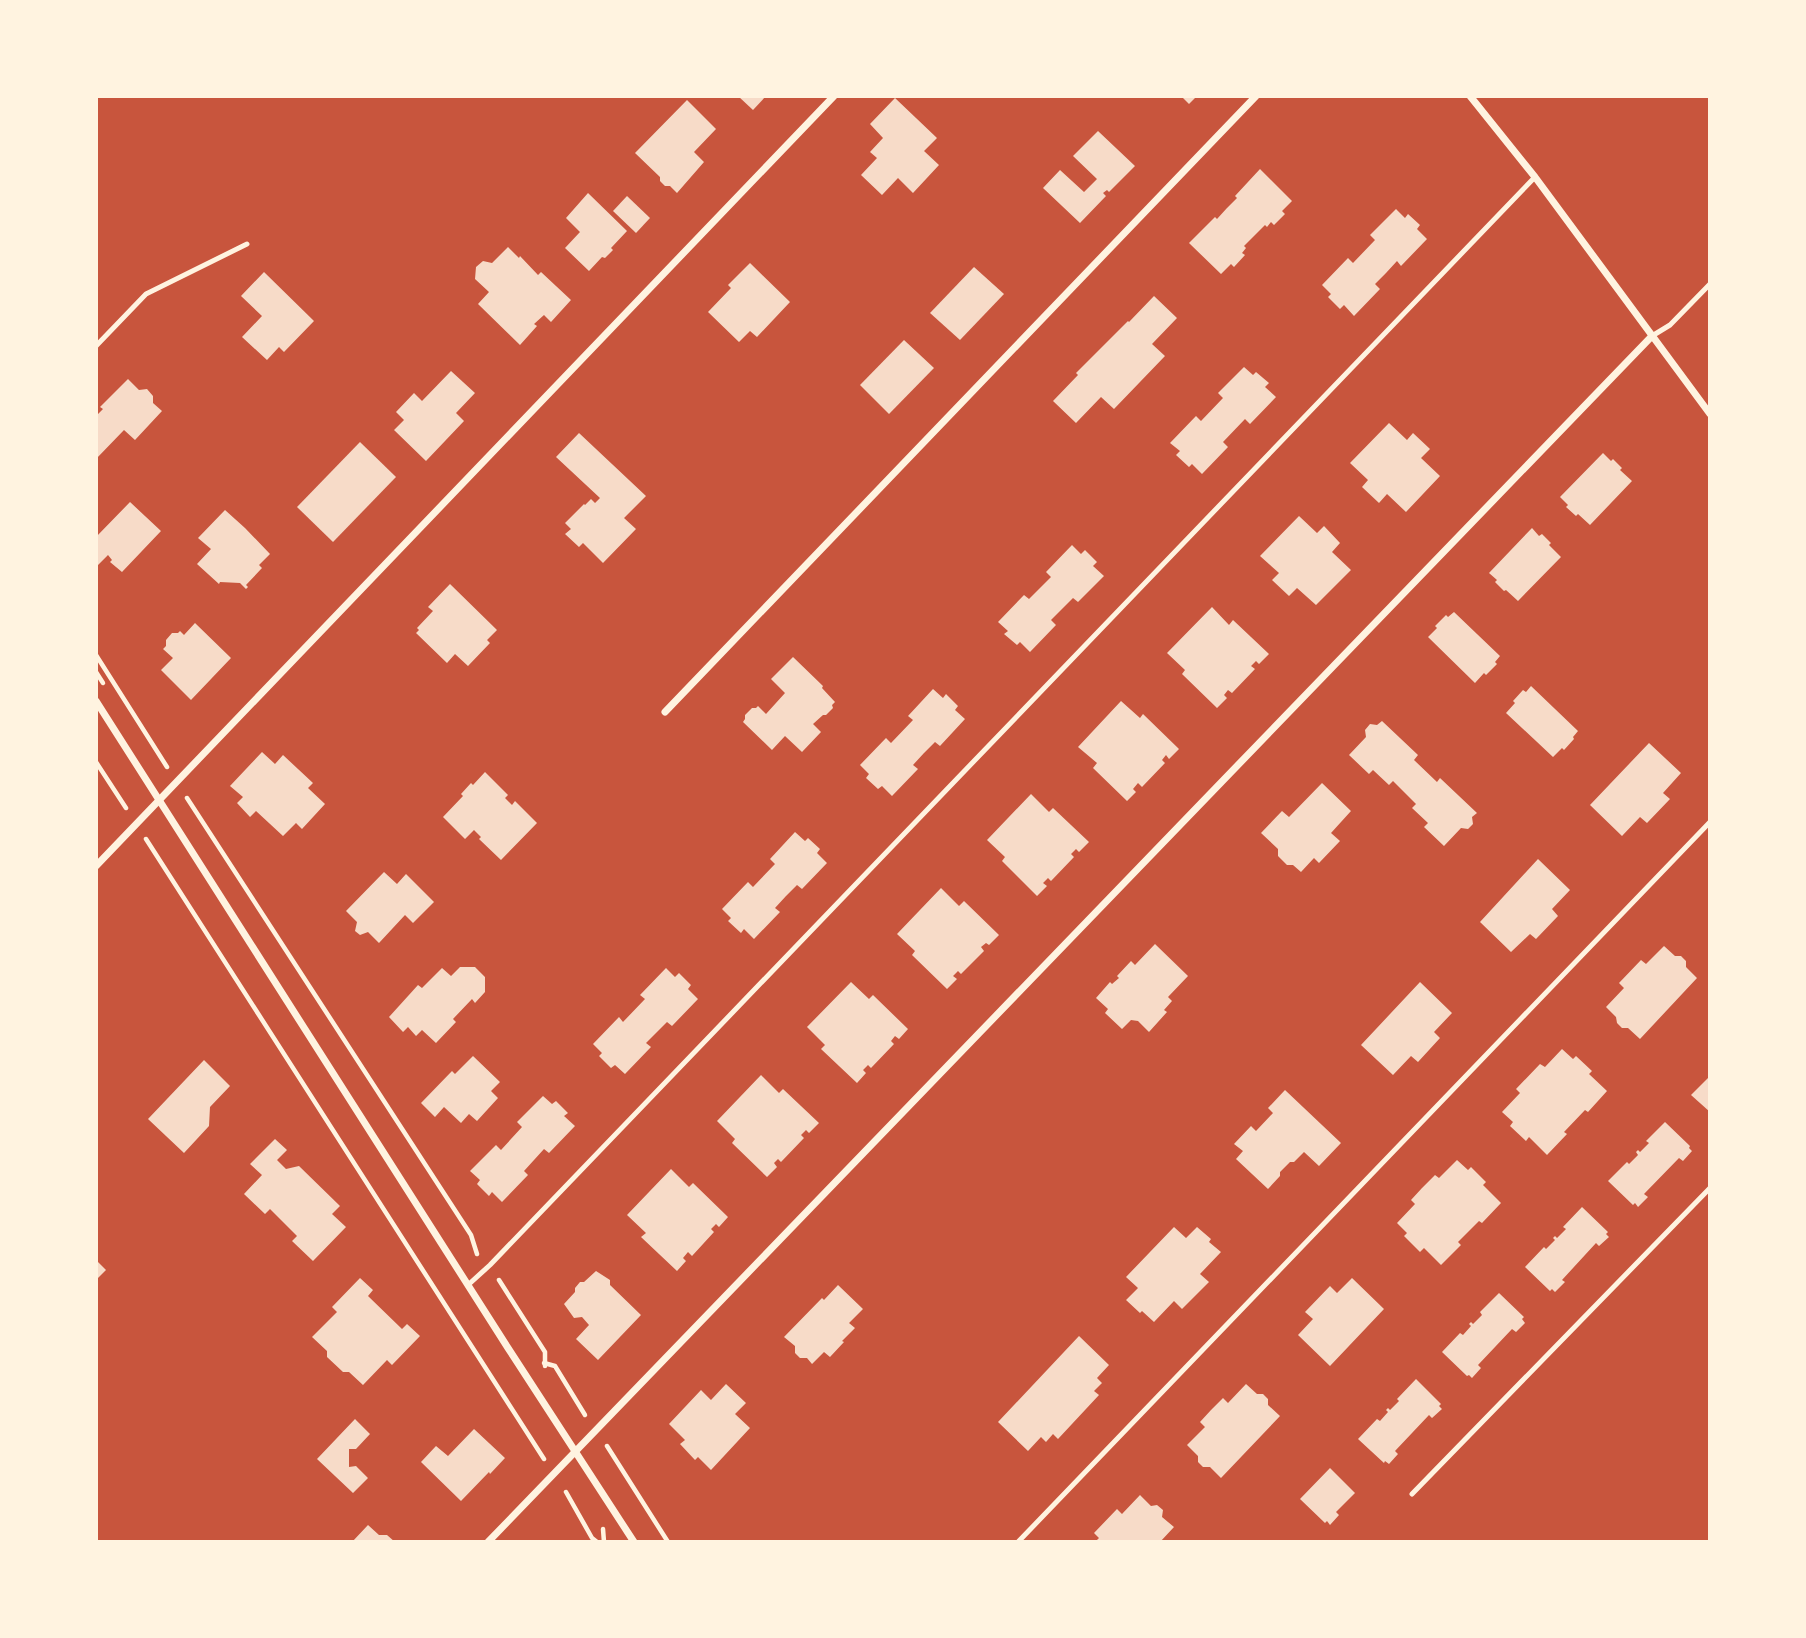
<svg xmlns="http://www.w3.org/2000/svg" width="1806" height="1638" font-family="Montserrat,sans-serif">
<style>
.building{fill:#f7dbc8}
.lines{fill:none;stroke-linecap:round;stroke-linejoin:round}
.path{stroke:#fff3e0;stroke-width:4.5}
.service{stroke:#fff3e0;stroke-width:5}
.minor{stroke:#fff3e0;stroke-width:7}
</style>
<rect width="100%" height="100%" fill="#c8553d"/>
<g class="building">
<path d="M738,96h28l-13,14z"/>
<path d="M1181,96h16l-8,8z"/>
<path d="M895,98l42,40 -13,13 15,14 -26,28 -15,-15 -16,17 -21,-20 16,-17 -7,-6 13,-14 -13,-14z"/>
<path d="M687,100l29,29 -22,23 10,10 -27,31 -7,-7h-5l-5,-5v-4l-25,-24z"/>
<path d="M1098,131l37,35 -26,26 -2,-2 -4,3 3,3 -26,27 -37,-35 17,-18 24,22 13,-13 -24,-23z"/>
<path d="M1260,169l32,32 -10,10 3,3 -11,11 -3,-3 -4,5 -2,-2 -21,21 2,2 -4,5 3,2 -11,12 -3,-3 -10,10 -32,-31 26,-26 2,2 10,-11 10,-10 -2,-2z"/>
<path d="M588,193l39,38 -16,17 2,2 -8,8 -3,-1 -13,14 -24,-23 15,-16 -14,-14z"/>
<path d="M627,196l23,22 -14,15 -23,-22z"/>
<path d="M1396,209l9,9 3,-4 12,11 -3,4 10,10 -26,27 -4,-5 -11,12 -11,11 5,5 -26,27 -10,-11 -4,4 -12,-12 3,-3 -9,-9 26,-27 5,5 22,-23 -5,-5z"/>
<path d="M508,247l11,11 1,-2 18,19 3,-3 30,28 -20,22 -7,-7 -10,9 3,2 -17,19 -42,-41 11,-12 -14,-13 1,-12 7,-6 9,2z"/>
<path d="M750,263l40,39 -33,35 -7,-6 -11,11 -31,-30 23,-24 -3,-3z"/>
<path d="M974,267l30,27 -44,46 -30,-27z"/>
<path d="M264,272l50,49 -30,31 -5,-5 -12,13 -25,-23 20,-21 -21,-20z"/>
<path d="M1154,296l23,22 -25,26 13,12 -51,53 -13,-12 -25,26 -23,-22 25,-26 -2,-2 52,-52 1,1z"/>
<path d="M904,340l30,28 -45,46 -29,-29z"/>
<path d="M1244,367l9,8 3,-3 13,11 -4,4 11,10 -26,27 -5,-5 -22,23 5,5 -26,27 -10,-10 -3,3 -13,-12 4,-4 -10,-8 26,-27 5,5 22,-23 -5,-5z"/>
<path d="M451,371l24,22 -19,20 8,8 -38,40 -32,-31 10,-10 -8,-8 18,-19 8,8z"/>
<path d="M128,379l11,11 8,-1 6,7v7l9,8 -27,29 -11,-10 -28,29v-43l7,-7 -3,-2z"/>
<path d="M1389,423l18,17 6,-7 17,16 -9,9 19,18 -34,36 -19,-18 -8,9 -17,-16 6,-7 -18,-17z"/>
<path d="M579,433l67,63 -22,22 12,11 -33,34 -20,-20 -4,4 -14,-13 6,-5 -6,-6 19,-19 1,1 6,-6 4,4 5,-5 -44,-41z"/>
<path d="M360,442l36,35 -63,65 -36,-35z"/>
<path d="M1603,453l8,8 2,-2 9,9 -2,2 12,11 -42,44 -12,-11 -2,2 -10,-9 2,-2 -8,-8z"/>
<path d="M130,502l31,29 -39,41 -12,-10 2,-2 -4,-5 -12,12v-30z"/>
<path d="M225,510l20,18 25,26 -11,11 3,3 -16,17 2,2 -2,2 -6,-6 -20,-1 -1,2 -22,-20 14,-15 -13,-11z"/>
<path d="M1299,516l18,17 7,-7 16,17 -8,9 19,18 -35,35 -19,-17 -8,8 -17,-16 7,-7 -19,-17z"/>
<path d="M1532,528l7,8 3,-2 9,9 -2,2 12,12 -43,44 -12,-11 -2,1 -9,-9 2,-2 -8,-7z"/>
<path d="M1072,545l9,9 4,-4 12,12 -4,4 11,10 -26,26 -5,-4 -22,22 5,5 -26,27 -10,-10 -3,3 -13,-11 4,-3 -10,-9 26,-27 5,4 22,-22 -5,-5z"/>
<path d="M450,584l47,46 -10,10 3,3 -22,23 -13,-12 -8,9 -31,-30 3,-3 -2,-2 16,-17 -5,-4z"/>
<path d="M1212,607l17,18 4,-5 36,34 -10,10 -3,-3 -5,5 4,3 -23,24 -4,-3 -4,5 3,3 -10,10 -35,-34 3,-4 -18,-17z"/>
<path d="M1454,612l46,44 -5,6 2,2 -11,11 -2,-2 -9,10 -47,-46 9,-9 -2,-2 11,-11 2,2z"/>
<path d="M195,623l36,35 -40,42 -30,-30 12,-12 -10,-9 3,-3v-6l6,-7h6l2,-2 4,4z"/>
<path d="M793,657l30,29 -1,2 13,14 -3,3 1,3 -7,7h-3l-10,9 8,8 -19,20 -17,-16 -13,14 -29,-28 2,-3v-4l7,-7h4l2,-2 8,8 19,-21 -14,-14z"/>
<path d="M1531,686l47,45 -5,6 1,2 -10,11 -2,-2 -9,9 -47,-44 9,-10 -2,-2 10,-11 3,2z"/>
<path d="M933,689l10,9 3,-4 12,12 -3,4 10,9 -25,27 -5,-4 -11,11 -11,12 5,4 -26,27 -10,-10 -4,3 -12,-11 3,-4 -9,-9 26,-27 5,5 22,-23 -5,-4z"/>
<path d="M1121,701l19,17 3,-4 36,35 -10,10 -3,-4 -4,5 3,3 -23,24 -4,-4 -5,6 3,3 -9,9 -34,-33 4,-5 -19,-16z"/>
<path d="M1382,721l36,34 -4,5 23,22 3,-4 37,35 -5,4 1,7 -5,5 -7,-1 -17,18 -20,-19 4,-4 -16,-15 4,-4 -23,-23 -4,4 -16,-15 -4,4 -20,-19 17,-18 -1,-7 5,-6 7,1z"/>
<path d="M1649,743l32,30 -18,20 7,6 -23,24 -7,-6 -18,19 -32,-31z"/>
<path d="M262,752l13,12 8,-9 30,28 -5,5 17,16 -23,25 -6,-6 -13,13 -27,-25 -6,6 -13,-14 6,-6 -13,-11z"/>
<path d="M485,772l23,23 -3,3 7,7 3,-4 22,22 -36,37 -22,-21 2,-2 -7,-7 -9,9 -22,-22 20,-21 -2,-2 10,-11 2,2z"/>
<path d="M1322,783l29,28 -20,22 9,8 -21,22 -5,-5 -13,14 -8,-7h-6l-9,-9v-7l-17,-16 21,-22 7,6z"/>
<path d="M1031,794l18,18 4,-4 36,34 -10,10 -3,-3 -5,5 3,3 -23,24 -3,-3 -5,5 4,3 -10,10 -35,-35 3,-4 -18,-17z"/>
<path d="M795,832l10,9 3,-3 12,11 -3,4 10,10 -25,26 -5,-4 -11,11 -11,12 5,4 -26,27 -10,-10 -3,4 -13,-12 3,-3 -9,-9 26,-27 5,5 22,-23 -5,-5z"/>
<path d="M1538,859l32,31 -18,19 6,7 -22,23 -6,-5 -19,18 -31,-30z"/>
<path d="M384,872l13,12 9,-10 28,28 -21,21 -8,-8 -26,28 -11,-11 -8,3 -5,-4 2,-9 -11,-11z"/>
<path d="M941,888l18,18 5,-5 35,34 -10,10 -3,-2 -5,4 3,4 -23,23 -3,-3 -5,5 4,3 -10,10 -35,-34 3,-4 -18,-17z"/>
<path d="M1155,944l33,32 -20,21 4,4 -8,9 3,2 -18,20 -11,-11 -7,-1 -9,9 -17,-16 3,-4 -12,-11 14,-16 2,2 7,-6 -2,-2 14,-15 4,4z"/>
<path d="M1664,946l11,10h6l5,5v6l11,11 -57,61 -12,-11h-6l-5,-5 -1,-6 -10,-10 18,-19 -5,-5 22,-23 5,4z"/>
<path d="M460,967h15l10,10v15l-10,11 -3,-4 -19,20 3,3 -20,21 -14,-13 -6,6 -8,-9 -5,5 -14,-15 29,-32 4,3 20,-20 9,8z"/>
<path d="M666,968l9,9 4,-4 12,12 -3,4 10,10 -26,27 -5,-4 -21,21 5,4 -26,27 -10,-9 -4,3 -12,-12 3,-3 -9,-9 26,-27 4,5 22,-23 -5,-4z"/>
<path d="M851,982l18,17 4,-4 35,34 -9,10 -4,-3 -4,5 3,3 -23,24 -3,-3 -5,5 3,3 -9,10 -36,-34 4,-4 -18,-18z"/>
<path d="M1420,982l32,31 -18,19 6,6 -22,24 -7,-6 -18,19 -32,-30z"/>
<path d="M1562,1049l11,10 3,-3 16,15 -3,3 18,17 -19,21 -3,-2 -21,22 3,2 -20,21 -18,-18 -3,4 -16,-15 3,-4 -11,-10 18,-19 -4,-4 24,-25 5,3z"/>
<path d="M473,1056l27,26 -9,9 7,7 -21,23 -8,-7 -8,9 -17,-16 -9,10 -14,-14 31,-32 3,3z"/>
<path d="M204,1060l26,26 -20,21 -1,19 -25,27 -36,-34z"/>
<path d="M761,1075l18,18 4,-4 36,34 -10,10 -3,-3 -5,5 3,3 -23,24 -3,-3 -4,4 3,4 -10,10 -35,-34 3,-4 -18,-18z"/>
<path d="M1710,1076v36l-19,-17z"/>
<path d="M1285,1090l56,53 -22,23 -15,-14 -10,10h-4l-10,10v4l-12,13 -32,-30 7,-8 -9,-7 17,-18 5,5 17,-18 -5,-5z"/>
<path d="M543,1096l9,8 4,-3 12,12 -4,3 11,10 -26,27 -5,-4 -20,22 4,4 -26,27 -10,-10 -3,4 -12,-12 3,-4 -10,-9 26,-26 5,5 21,-23 -5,-5z"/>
<path d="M1665,1122l25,24 -1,2 3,3 -9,10 -4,-3 -35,36 4,3 -10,10 -3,-4 -2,2 -25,-24 19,-19 2,2 9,-9 -2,-3 2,-2 2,2 9,-9 -3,-2z"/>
<path d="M275,1139l12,11 -10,10 9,9 13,-3 41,40 -8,8 14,13 -33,34 -21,-20 5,-5 -27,-27 -5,5 -21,-20 18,-19 -12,-11z"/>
<path d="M1457,1160l11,10 3,-3 15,15 -3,3 18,18 -19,20 -3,-2 -21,21 3,3 -20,20 -17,-17 -4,4 -16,-16 3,-3 -10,-10 18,-19 -4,-4 11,-12 13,-13 4,3z"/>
<path d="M671,1169l18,18 4,-4 35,34 -9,10 -3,-3 -5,5 3,3 -22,24 -4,-4 -5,6 3,3 -9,10 -36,-34 5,-4 -19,-18z"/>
<path d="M1582,1207l26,25 -2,2 3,3 -10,9 -3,-3 -34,37 3,2 -10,10 -3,-3 -2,2 -25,-24 19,-20 2,2 9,-9 -2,-2 2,-2 2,2 9,-9 -3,-2z"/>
<path d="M1174,1227l12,11 11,-11 14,12 -2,3 12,10 -21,22 9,8 -27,27 -8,-8 -20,21 -12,-11 -2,2 -14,-13 12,-12 -12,-11z"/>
<path d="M96,1260l10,10 -10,10z"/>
<path d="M596,1271l14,9v5l31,30 -43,45 -22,-21 13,-14 -7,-8 -8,1 -10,-14 11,-12v-4l5,-6h4z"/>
<path d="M360,1278l13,12 -5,6 34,33 5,-5 13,12 -28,29 -5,-5 -24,25 -14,-13h-6l-16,-15v-6l-15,-14 25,-25 -5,-5z"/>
<path d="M1352,1278l32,31 -54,57 -32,-31 15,-16 -8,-7 25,-26 7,7z"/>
<path d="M838,1285l25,24 -14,14 6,5 -13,13 2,1 -14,15 -6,-5 -12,12 -5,-6h-7l-5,-5v-7l-11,-9 38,-39 2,2z"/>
<path d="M1499,1293l25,24 -2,2 3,4 -9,9 -4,-3 -34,36 3,3 -9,10 -3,-3 -2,1 -25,-24 18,-19 3,2 8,-9 -2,-2 2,-2 2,2 9,-9 -2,-3z"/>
<path d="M1079,1336l30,29 -12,13 5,5 -8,8 5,4 -41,44 -5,-5 -7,8 -5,-5 -13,14 -30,-29z"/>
<path d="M1416,1379l25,25 -2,2 3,3 -10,9 -3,-3 -34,36 3,3 -9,10 -4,-3 -1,2 -26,-24 19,-20 3,2 8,-9 -2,-2 2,-2 2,2 9,-9 -2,-2z"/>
<path d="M726,1384l20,19 -11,11 15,14 -39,42 -13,-13 -3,3 -15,-16 5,-4 -16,-16 32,-34 10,10z"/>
<path d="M1246,1384l11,10h6l5,5v6l12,11 -59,62 -11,-11h-7l-5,-5v-6l-11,-11 18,-18 -5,-5 11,-12 12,-12 5,5z"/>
<path d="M355,1419l15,15 -14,15h-7v18l7,-1 12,12 -15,15 -36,-34z"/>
<path d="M474,1429l31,29 -15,16 -1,-2 -28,29 -40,-39 15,-16 12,10z"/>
<path d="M1330,1468l25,25 -19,19 3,3 -9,10 -3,-4 -2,2 -25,-24z"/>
<path d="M1140,1495l11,11 6,-1 6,5 -1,7 12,10 -14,15h-65l4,-4 -5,-5 23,-24 5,5z"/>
<path d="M368,1525l11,10h8l8,7h-43z"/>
</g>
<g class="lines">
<g class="path">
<path d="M96,655l71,112"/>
<path d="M96,672l7,11"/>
<path d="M96,762l30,46"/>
<path d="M187,798l284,437 6,19"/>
<path d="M146,839l398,620"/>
<path d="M499,1280l46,72v14"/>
<path d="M544,1363l11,3 30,49"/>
<path d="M607,1446l61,96"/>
<path d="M566,1492l26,46 5,4"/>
<path d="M603,1529l1,13"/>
</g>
<g class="service">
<path d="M1652,336l18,-11 40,-41"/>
<path d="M96,346l50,-52 101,-50"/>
<path d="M468,1285l22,-20 1045,-1088"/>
<path d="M1412,1494l298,-306"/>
<path d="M1018,1542l692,-720"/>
</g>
<g class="minor">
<path d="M1470,96l65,81 175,237"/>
<path d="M96,701l412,647 126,194"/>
<path d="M665,712l591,-616"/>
<path d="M96,866l738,-770"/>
<path d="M488,1542l1164,-1206"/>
</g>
</g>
<rect width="1806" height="1638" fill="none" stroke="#fff3e0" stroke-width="196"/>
</svg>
